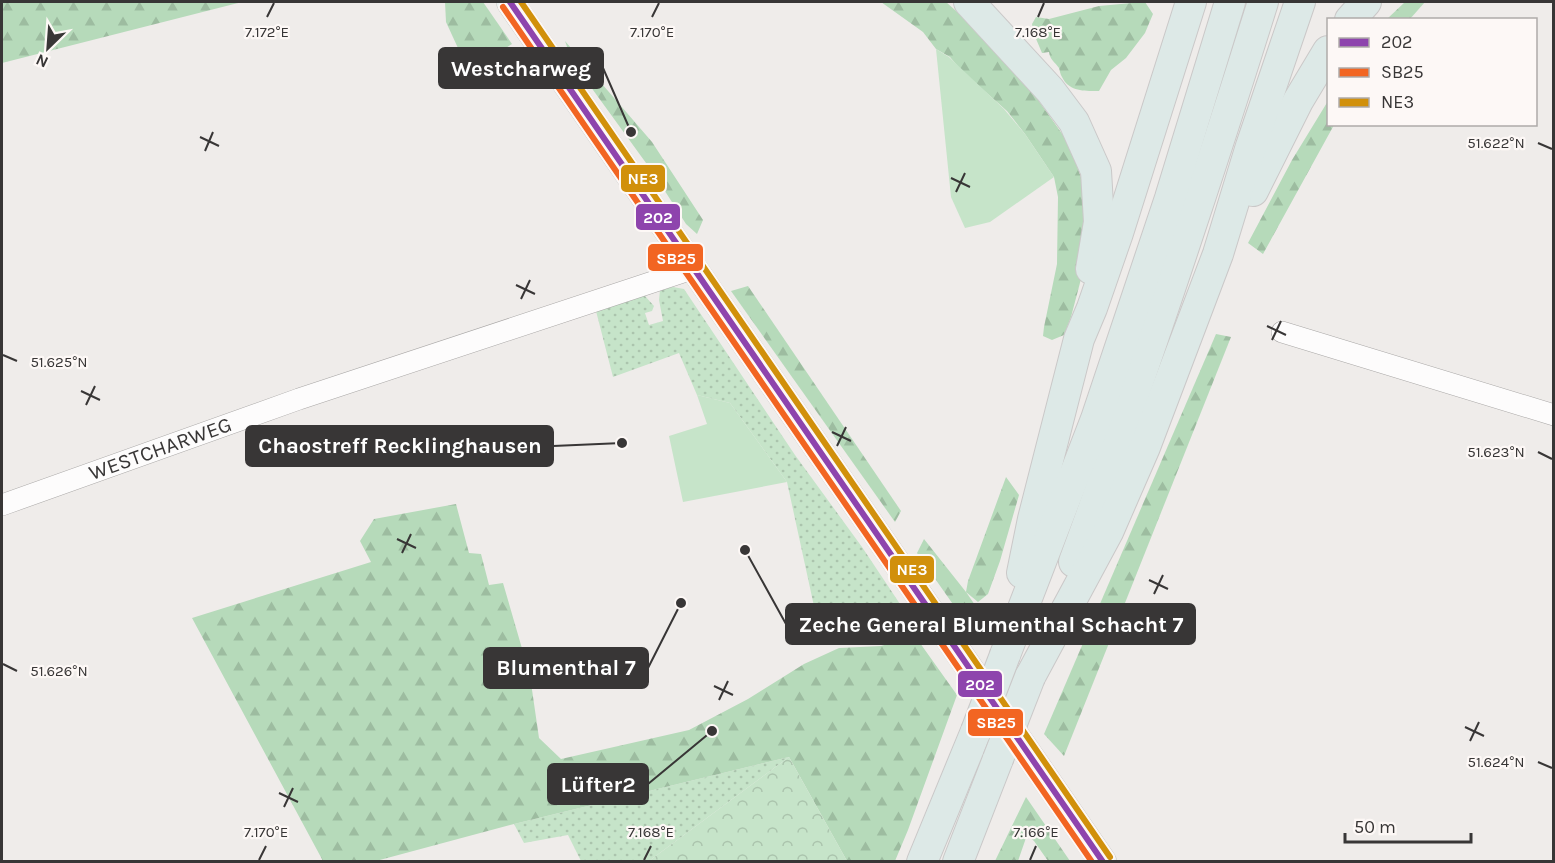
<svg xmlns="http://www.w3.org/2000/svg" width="1555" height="863" font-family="Karla,sans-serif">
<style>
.grass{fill:url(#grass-dots)}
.forest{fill:url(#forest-firs)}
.park{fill:url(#park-crowns)}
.garden{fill:#c6e4c9}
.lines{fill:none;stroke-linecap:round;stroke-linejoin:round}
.minor-casing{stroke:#a9a7a6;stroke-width:22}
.major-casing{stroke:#cac8c8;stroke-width:28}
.highway-casing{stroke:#cac8c8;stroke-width:32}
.minor{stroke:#fdfcfc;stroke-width:21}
.major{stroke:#eaf1ef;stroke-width:27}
.highway{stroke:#dde9e7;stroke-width:30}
.highway-bridge-casing{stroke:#cac8c8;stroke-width:32;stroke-linecap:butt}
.highway-bridge{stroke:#dde9e7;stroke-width:30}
.bus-1-casing{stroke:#fdf8f6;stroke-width:10}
.bus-2-casing{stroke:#fdf8f6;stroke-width:10}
.bus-3-casing{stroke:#fdf8f6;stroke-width:10}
.bus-1{stroke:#8e44ad;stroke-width:6}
.bus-2{stroke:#f26522;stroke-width:6}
.bus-3{stroke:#d1900b;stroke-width:6}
.ticks{fill:none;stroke:#383636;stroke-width:2}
.labels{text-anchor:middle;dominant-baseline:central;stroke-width:4.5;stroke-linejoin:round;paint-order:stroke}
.street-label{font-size:21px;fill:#383636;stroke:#fdf8f6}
.ticks-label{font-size:15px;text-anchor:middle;fill:#383636;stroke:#fdf8f6;stroke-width:4.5;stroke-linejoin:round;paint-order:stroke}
.leader{fill:none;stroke:#383636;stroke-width:2}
.callout-dot{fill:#383636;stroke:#fdf8f6;stroke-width:2}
.callout{fill:#383636;stroke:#383636;stroke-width:2}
.callout-label{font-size:22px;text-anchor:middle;font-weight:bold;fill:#fff}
.line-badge{stroke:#fdf8f6;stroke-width:2}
.badge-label{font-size:16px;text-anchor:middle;font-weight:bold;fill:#fff}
</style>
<defs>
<pattern id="grass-dots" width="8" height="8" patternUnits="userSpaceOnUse" patternTransform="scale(1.5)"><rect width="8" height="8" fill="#c6e4c9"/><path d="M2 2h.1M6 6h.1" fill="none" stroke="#abc4ad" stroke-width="1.8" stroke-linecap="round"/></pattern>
<pattern id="forest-firs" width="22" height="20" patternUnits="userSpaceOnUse" patternTransform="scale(1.5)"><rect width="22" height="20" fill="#b6daba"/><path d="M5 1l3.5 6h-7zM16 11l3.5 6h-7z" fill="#9dbca0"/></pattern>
<pattern id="park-crowns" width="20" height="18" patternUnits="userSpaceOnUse" patternTransform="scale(1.5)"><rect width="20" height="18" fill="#c6e4c9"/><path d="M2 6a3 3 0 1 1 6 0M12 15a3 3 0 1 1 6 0" fill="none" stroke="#abc4ad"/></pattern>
</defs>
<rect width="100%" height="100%" fill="#efecea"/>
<g class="grass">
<path d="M673,287l11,2 111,166 67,92 50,75c-20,9 -32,-1 -52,-4 -15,-1 -29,-1 -43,2l-30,-138 -57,-79 -33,-8 -18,-42 -66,24 -17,-66 45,-15h4l9,10 -2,5 -7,2 4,12 14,-4 -4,-21 1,-10z"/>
<path d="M789,757l-140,104h-68l-13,-26 -44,8 -10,-19z"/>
</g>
<g class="forest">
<path d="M2,2h240l-240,61z"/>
<path d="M445,2h38l29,42 -43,28 -23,-50z"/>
<path d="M881,2h65l27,24 48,50 47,66 9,24 8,23 2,22 -6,68 -10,38 -7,18 -12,5 -9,-4 1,-9 13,-63 1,-67 -4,-20 -29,-43 -18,-23 -46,-41 -11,-13 -14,-8 -13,-17z"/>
<path d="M1143,2h2l8,12 -8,19 -19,25 -15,12 -12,21c-14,0 -30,1 -37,-14 -2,-3 -2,-6 -3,-9 -4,-6 -9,-8 -10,-16l-7,1 -8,-19 -2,-10 4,-7 13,2 50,-13z"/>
<path d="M1405,2h20l-15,17h-23z"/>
<path d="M565,41l87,101 51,78 -6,14 -11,-10 -32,-50 -82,-113z"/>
<path d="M1328,101v23l6,1 -71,129 -15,-11 44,-83z"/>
<path d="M748,286l153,225 -6,11 -164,-231z"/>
<path d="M1216,334l15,3 -167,419 -20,-22z"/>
<path d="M1006,477l13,18 -19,66 -12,33 -10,8 -12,-10 9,13 -1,13 -10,2 -47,-67 7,-14 42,53 2,-11z"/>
<path d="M456,504l13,49 12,1 8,31 14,-2 27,93 9,62 22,21 128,-29 59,-31 56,-35 35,-16 42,-2 34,-10 42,59 -49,135 -13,31h-48l-58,-104 -275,67 -138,37h-53l-131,-243 179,-56 -11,-21 14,-22z"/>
<path d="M1026,797l44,64h-22l-14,-20 -7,-6 -9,26h-23z"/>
</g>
<path class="park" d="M789,757l58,104h-198z"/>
<g class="garden">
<path d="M936,49l13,8 55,52 21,25 29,43 -64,45 -25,6 -14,-31z"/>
<path d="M697,395l33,8 57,79 -104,20 -14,-66 38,-12z"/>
</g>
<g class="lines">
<g class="minor-casing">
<g id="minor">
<path d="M1282,332l272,83"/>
<path id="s1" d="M2,505l297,-106 396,-131"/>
</g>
</g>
<g class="major-casing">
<path id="major" d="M510,2l593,860"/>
</g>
<g class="highway-casing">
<g id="highway">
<path d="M969,2l81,88 24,32 22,49 3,51 -8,47"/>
<path d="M1350,20l16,-18"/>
<path d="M1253,191l45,-90 30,-50"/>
<path d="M1074,562c68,-185 130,-372 189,-560"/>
<path d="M1022,573l11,-54 46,-180 13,-31 26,-75 73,-231"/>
<path d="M1005,655l91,-236 74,-221 60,-196"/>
<path d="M1030,677l78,-145 37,-85 73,-193 33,-108 49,-144"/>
<path d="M922,862l54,-131"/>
<path d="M958,862l40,-103"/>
</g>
</g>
<use href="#minor" class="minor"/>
<use href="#major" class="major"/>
<use href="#highway" class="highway"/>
<g class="highway-bridge-casing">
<g id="highway-bridge">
<path d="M976,731l29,-76"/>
<path d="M998,759l32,-82"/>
</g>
</g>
<use href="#highway-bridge" class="highway-bridge"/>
<g class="bus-1-casing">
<path id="bus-1" d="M510,2l593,860"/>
</g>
<g class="bus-2-casing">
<path id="bus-2" d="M503,7l589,855"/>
</g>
<g class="bus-3-casing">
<path id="bus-3" d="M521,2l589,855"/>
</g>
<use href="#bus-1" class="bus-1"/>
<use href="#bus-2" class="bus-2"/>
<use href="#bus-3" class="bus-3"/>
</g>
<path class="ticks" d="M267,17l7,-14M652,17l7,-14M1038,17l6,-14M200,137l19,9M1538,143l14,6M205,151l8,-19M951,178l19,9M956,192l9,-19M516,285l19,9M521,299l9,-19M1267,326l19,9M1272,340l9,-19M3,355l14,6M81,391l19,9M86,405l9,-19M832,432l19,9M837,446l9,-19M1538,452l14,7M397,539l19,9M402,553l9,-19M1149,580l19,9M1154,594l9,-19M3,664l14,7M714,686l19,9M719,700l9,-19M1465,727l19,9M1470,741l9,-19M1538,762l14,6M279,793l19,9M284,807l9,-19M259,860l7,-14M644,860l7,-14M1030,860l6,-14"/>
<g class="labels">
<g class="street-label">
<text stroke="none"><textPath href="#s1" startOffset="168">WESTCHARWEG</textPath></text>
</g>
</g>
<g class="ticks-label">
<text x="267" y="37">7.172°E</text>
<text x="652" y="37">7.170°E</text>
<text x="1038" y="37">7.168°E</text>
<text x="1496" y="148">51.622°N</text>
<text x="59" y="367">51.625°N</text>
<text x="1496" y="457">51.623°N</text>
<text x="59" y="676">51.626°N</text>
<text x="1496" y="767">51.624°N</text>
<text x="266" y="837">7.170°E</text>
<text x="651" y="837">7.168°E</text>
<text x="1036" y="837">7.166°E</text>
</g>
<path class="leader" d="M631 132L603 68M622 443L553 446M745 550L786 624M681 603L648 668M712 731L648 784"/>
<g class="callout-dot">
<circle cx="631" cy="132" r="6"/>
<circle cx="622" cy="443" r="6"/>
<circle cx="745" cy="550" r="6"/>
<circle cx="681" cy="603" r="6"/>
<circle cx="712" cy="731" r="6"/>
</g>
<g class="callout">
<rect x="439" y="48" width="164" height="40" rx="6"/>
<rect x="246" y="426" width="307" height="40" rx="6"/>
<rect x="786" y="604" width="409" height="40" rx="6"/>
<rect x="484" y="648" width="164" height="40" rx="6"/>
<rect x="548" y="764" width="100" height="40" rx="6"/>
</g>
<g class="callout-label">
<text x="521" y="76">Westcharweg</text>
<text x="400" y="453">Chaostreff Recklinghausen</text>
<text x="991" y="632">Zeche General Blumenthal Schacht 7</text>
<text x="566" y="675">Blumenthal 7</text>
<text x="598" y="792">Lüfter2</text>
</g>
<g class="line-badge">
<rect x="620" y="164" width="46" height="29" rx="6" fill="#d1900b"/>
<rect x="635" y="203" width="46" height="28" rx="6" fill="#8e44ad"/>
<rect x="647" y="243" width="57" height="29" rx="6" fill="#f26522"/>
<rect x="889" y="555" width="46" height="29" rx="6" fill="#d1900b"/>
<rect x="957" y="670" width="46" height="28" rx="6" fill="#8e44ad"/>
<rect x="967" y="708" width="57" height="29" rx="6" fill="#f26522"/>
</g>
<g class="badge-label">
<text x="643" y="184">NE3</text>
<text x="658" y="223">202</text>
<text x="676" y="264">SB25</text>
<text x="912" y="575">NE3</text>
<text x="980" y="690">202</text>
<text x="996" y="728">SB25</text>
</g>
<rect width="1555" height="863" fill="none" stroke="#383636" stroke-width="6"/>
<rect x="1327" y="18" width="210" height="108" fill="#fdf8f6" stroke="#aeaaa9" stroke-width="1.5"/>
<rect x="1339" y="38" width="30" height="9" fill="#8e44ad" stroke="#aeaaa9" stroke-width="1.5"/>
<text x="1381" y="48" font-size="18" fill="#383636">202</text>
<rect x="1339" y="68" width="30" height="9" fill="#f26522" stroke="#aeaaa9" stroke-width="1.5"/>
<text x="1381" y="78" font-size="18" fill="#383636">SB25</text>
<rect x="1339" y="98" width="30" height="9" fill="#d1900b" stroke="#aeaaa9" stroke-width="1.5"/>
<text x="1381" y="108" font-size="18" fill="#383636">NE3</text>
<g transform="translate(48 48) rotate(205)" stroke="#fdf8f6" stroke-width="4.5" paint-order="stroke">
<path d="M0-4.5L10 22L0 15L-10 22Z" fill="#383636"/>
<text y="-9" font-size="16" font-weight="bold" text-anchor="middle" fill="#383636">N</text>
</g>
<path d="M1345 833v9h126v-9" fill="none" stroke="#383636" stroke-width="3"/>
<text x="1354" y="833" font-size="18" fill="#383636" stroke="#fdf8f6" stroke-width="4.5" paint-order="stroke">50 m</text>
</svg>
